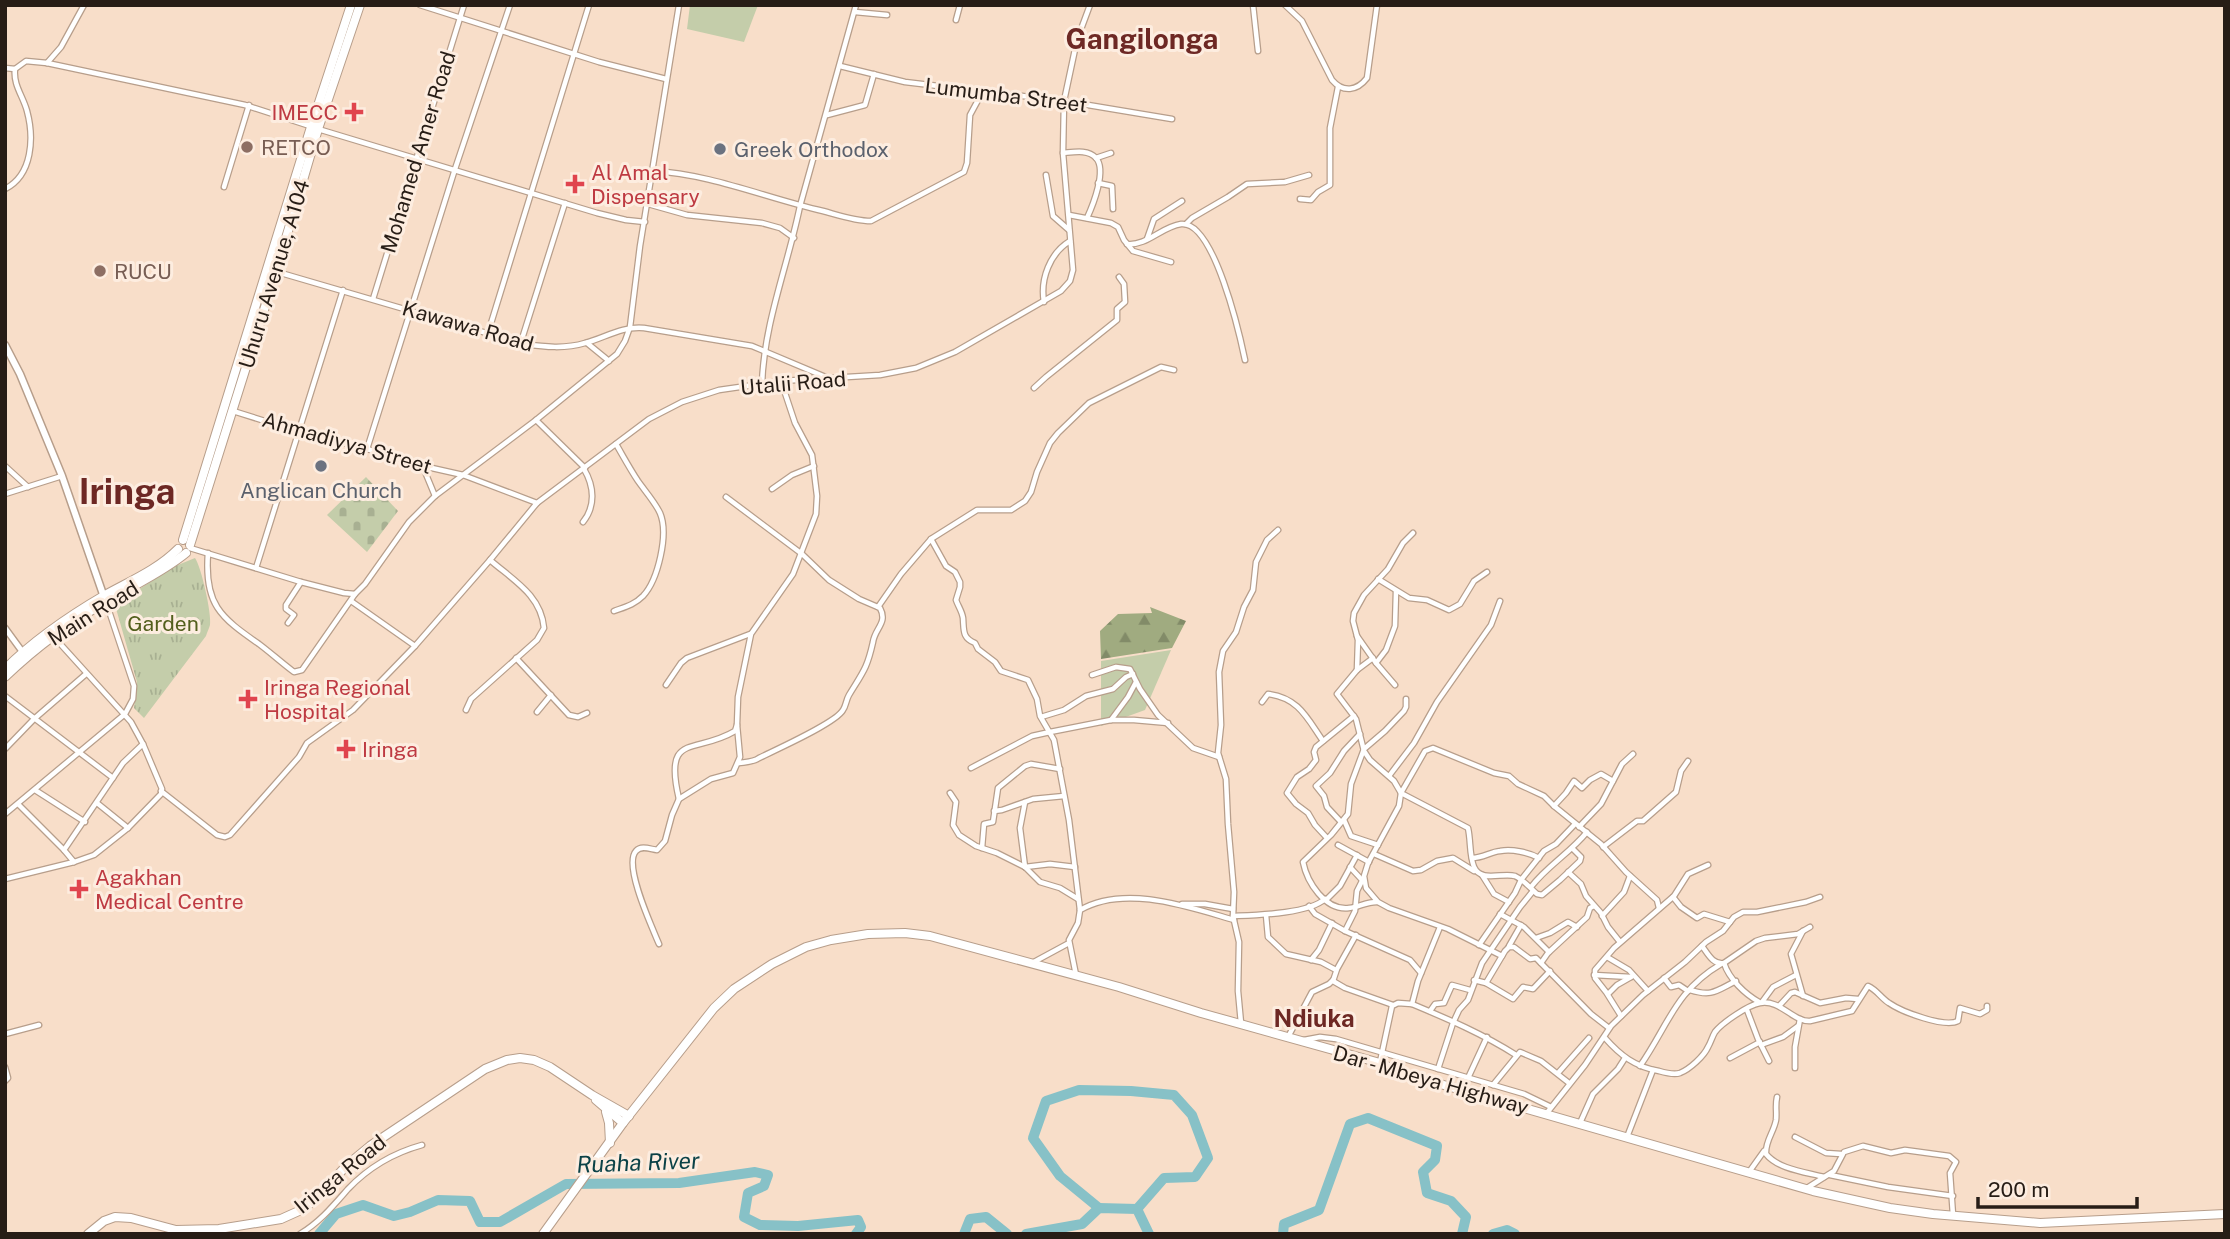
<svg xmlns="http://www.w3.org/2000/svg" width="2230" height="1239" font-family="'Public Sans',sans-serif">
<style>
.grass{fill:#c4cdaa}
.forest{fill:url(#forest-firs)}
.cemetery{fill:url(#cemetery-stones)}
.park{fill:url(#park-tufts)}
.lines{fill:none;stroke-linecap:round;stroke-linejoin:round}
.river{stroke:#87c1c7;stroke-width:10}
.minor-casing{stroke:#b79e8b;stroke-width:7}
.tertiary-casing{stroke:#b79e8b;stroke-width:8}
.secondary-casing{stroke:#b79e8b;stroke-width:9}
.trunk-casing{stroke:#b79e8b;stroke-width:10}
.minor{stroke:#fff;stroke-width:4.5}
.tertiary{stroke:#fff;stroke-width:5}
.secondary{stroke:#fff;stroke-width:6}
.trunk{stroke:#fff;stroke-width:8}
.health-dot{fill:#e0444e;stroke:#fdede0;stroke-width:2.5}
.education-dot{fill:#8d6e63;stroke:#fdede0;stroke-width:2.5}
.worship-dot{fill:#6b7280;stroke:#fdede0;stroke-width:2.5}
.labels{text-anchor:middle;dominant-baseline:central;stroke-width:6;stroke-linejoin:round;paint-order:stroke}
.street-label{font-size:21px;fill:#271d16;stroke:#fdede0}
.health-label{font-size:21px;fill:#be3a42;stroke:#fdede0;text-anchor:start}
.education-label{font-size:21px;fill:#785e54;stroke:#fdede0;text-anchor:start}
.worship-label{font-size:21px;fill:#5b616d;stroke:#fdede0;text-anchor:start}
.park-label{font-size:21px;fill:#535f1d;stroke:#fdede0}
.water-label{font-size:23px;font-style:italic;fill:#0b4247;stroke:#fdede0}
.quarter-label{font-size:24px;font-weight:bold;fill:#6d2824;stroke:#fdede0}
.district-label{font-size:28px;font-weight:bold;fill:#6d2824;stroke:#fdede0}
.town-label{font-size:35px;font-weight:bold;fill:#6d2824;stroke:#fdede0}
</style>
<defs>
<pattern id="forest-firs" width="22" height="20" patternUnits="userSpaceOnUse" patternTransform="scale(1.75)"><rect width="22" height="20" fill="#a0ab80"/><path d="M5 1l3.5 6h-7zM16 11l3.5 6h-7z" fill="#828b68"/></pattern>
<pattern id="cemetery-stones" width="16" height="16" patternUnits="userSpaceOnUse" patternTransform="scale(1.75)"><rect width="16" height="16" fill="#c4cdaa"/><path d="M2 7V4a2 2 0 0 1 4 0v3zM10 15v-3a2 2 0 0 1 4 0v3z" fill="#a8b092"/></pattern>
<pattern id="park-tufts" width="24" height="20" patternUnits="userSpaceOnUse" patternTransform="scale(1.75)"><rect width="24" height="20" fill="#c4cdaa"/><path d="M3 7l-1-3M5 7V3M7 7l1-3M15 17l-1-3M17 17v-4M19 17l1-3" fill="none" stroke="#a8b092"/></pattern>
</defs>
<rect width="100%" height="100%" fill="#f8dec9"/>
<g class="grass">
<path d="M690,5h68l-14,37 -57,-13z"/>
<path d="M1171,650l-26,60 -44,16v-65z"/>
</g>
<path class="forest" d="M1150,607l36,14 -14,27 -71,11 -1,-28 18,-17 34,-1z"/>
<path class="cemetery" d="M366,477l32,34 -31,41 -40,-37z"/>
<path class="park" d="M195,558c6,8 17,56 15,67 -1,4 -3,7 -4,11l-62,82 -10,-10 3,-26 -22,-77 58,-38z"/>
<g class="lines">
<g class="river">
<path d="M1099,1208l-39,-32 -27,-38 13,-37 33,-11 52,1 43,4 18,20 16,43 -13,19 -31,1 -27,31"/>
<path d="M319,1234l17,-20 27,-9 31,11 16,-4 28,-12 32,1 10,21h20l66,-38 113,-1 76,-11 13,3 -4,11 -16,7 -4,24 16,8 38,1 60,-6 3,7 -5,7"/>
<path d="M964,1234l6,-15 16,-2 21,17"/>
<path d="M1026,1234l56,-10 17,-16 38,1 12,25"/>
<path d="M1283,1234l1,-10 35,-14 31,-86 18,-6 69,28 -2,14 -12,12 4,21 24,8 15,16 -4,17"/>
<path d="M1493,1234l14,-4 8,4"/>
</g>
<g class="minor-casing">
<g id="minor">
<path d="M420,5l179,57 67,17"/>
<path d="M1253,5l5,46"/>
<path d="M1285,5l17,16 30,59c11,13 25,11 35,-2l10,-73"/>
<path d="M855,12l32,3"/>
<path d="M956,20l4,-15"/>
<path d="M47,63l14,-16 23,-42"/>
<path d="M840,66l65,16 159,19 108,18"/>
<path d="M5,68l10,1"/>
<path d="M827,115l38,-10 9,-31"/>
<path d="M318,129l279,84 29,7 19,2"/>
<path d="M1063,153c11,-1 25,-4 33,5 11,12 -3,47 -9,60"/>
<path d="M1096,158l15,-5"/>
<path d="M653,171c58,3 113,27 170,40 15,4 32,10 48,10l93,-49 3,-9 3,-48 13,-24"/>
<path d="M1046,175l7,41 16,14"/>
<path d="M1098,183l14,3 1,23"/>
<path d="M224,187l25,-82"/>
<path d="M5,189c28,-14 29,-52 22,-78 -4,-15 -14,-26 -12,-42l11,-8 21,2 198,42 65,21"/>
<path d="M1300,199l11,1 7,-8 12,-7v-57l8,-41"/>
<path d="M648,204l39,11 75,8 18,5 14,10"/>
<path d="M1069,215l42,8 7,4 6,13 9,11 38,11"/>
<path d="M1186,224l6,-6 36,-21 19,-13 38,-2 24,-7"/>
<path d="M1147,239l7,-20 28,-18"/>
<path d="M1127,244c20,2 34,-17 54,-20 33,-4 59,112 64,136"/>
<path d="M274,271l250,73c21,3 41,5 61,-1 20,-5 36,-17 59,-15l108,18 76,32"/>
<path d="M373,299l91,-294"/>
<path d="M1044,302c-4,-23 6,-49 26,-61"/>
<path d="M488,333l101,-328"/>
<path d="M521,342l44,-139"/>
<path d="M587,343l22,18"/>
<path d="M762,384c2,-61 26,-119 38,-178l56,-201"/>
<path d="M1034,388l12,-11 71,-57v-11l8,-7 -1,-18 -5,-7"/>
<path d="M233,411l67,21 67,17 56,17 40,9 74,28"/>
<path d="M536,420l49,48"/>
<path d="M367,449l88,-280 55,-164"/>
<path d="M5,466l23,21"/>
<path d="M423,467l12,29"/>
<path d="M772,489l20,-14 22,-9"/>
<path d="M5,494l57,-18"/>
<path d="M726,497l76,57 27,26 30,19 21,9c8,15 -5,20 -7,34 -6,27 -10,30 -24,53 -3,5 -3,11 -6,15 -7,13 -68,40 -84,48 -5,4 -14,4 -20,5"/>
<path d="M583,522c13,-16 11,-36 1,-53"/>
<path d="M931,539l15,27 9,6 5,10v5l-4,13c2,6 6,11 7,18 1,12 -1,20 12,25l3,6 17,13 6,9 27,9 9,19 3,17 14,24 15,80 11,90 -2,13 -9,17 7,35"/>
<path d="M190,548l111,34 43,11 11,1 10,-10 44,-62 26,-26 101,-76 81,-66 8,-13 5,-14 10,-81 39,-241"/>
<path d="M208,553c-4,51 12,64 51,91 12,9 23,19 35,28l8,-2 53,-76"/>
<path d="M256,568l87,-278"/>
<path d="M1378,579l31,19 18,2 22,10 11,-6 14,-23 13,-9"/>
<path d="M351,601l64,45"/>
<path d="M878,607l23,-33 30,-35 46,-29h34l14,-9 6,-9 6,-20 13,-29 8,-10 31,-30 72,-36 13,3"/>
<path d="M614,611c11,-4 20,-6 29,-15 15,-16 26,-62 17,-83 -5,-11 -15,-22 -22,-32 -8,-12 -15,-25 -22,-37"/>
<path d="M288,623l6,-8 -8,-6v-4l15,-23"/>
<path d="M1357,636l19,27 19,22"/>
<path d="M516,658l53,57 9,2 9,-4"/>
<path d="M1373,658l-16,12 -20,24 19,25 8,32 6,9 24,21 7,12 -2,13 -31,57 -4,13 2,12 12,14 11,6 59,21 54,27"/>
<path d="M1376,663l10,-13 9,-24 1,-35"/>
<path d="M1357,670l1,-30 -5,-19 1,-8 10,-18 24,-26 15,-26 10,-10"/>
<path d="M1092,675l24,-8 14,2 10,20 18,26 35,33 26,9"/>
<path d="M666,685l15,-22 6,-5 63,-24"/>
<path d="M5,696l108,82"/>
<path d="M1262,702l6,-8c31,4 39,24 55,47"/>
<path d="M466,710l5,-11 66,-59 7,-12c-3,-33 -31,-48 -54,-68"/>
<path d="M537,712l14,-17"/>
<path d="M1041,717l23,-7 22,-14 27,-7 13,-12 7,-3"/>
<path d="M1111,720l17,-23 8,-15"/>
<path d="M5,749l29,-30 52,-45"/>
<path d="M971,768l61,-32 18,-4 61,-12h23l34,3"/>
<path d="M1389,776l25,-33 23,-41 54,-77 9,-24"/>
<path d="M35,790l50,32"/>
<path d="M161,791l56,44 8,2 5,-2 69,-78 8,-14 46,-33 62,-64 75,-86 47,-57 112,-84 33,-17 37,-12 62,-9 99,-6 36,-7 39,-16 106,-61 9,-10 3,-11 -10,-117 1,-52 13,-61 13,-35"/>
<path d="M950,793l6,9 -3,23 6,10 17,11 21,7 28,14 15,15 20,6 18,11"/>
<path d="M679,799c-16,-68 16,-44 56,-68l2,-6 1,-28 13,-63 42,-60 23,-60 1,-18 -5,-41 -17,-32 -14,-42"/>
<path d="M97,803l31,25"/>
<path d="M18,804l46,46"/>
<path d="M1554,806l12,-13 8,-12 8,7 8,-8 11,-6 12,7"/>
<path d="M994,811l8,-1 31,-11 31,-3"/>
<path d="M5,814l120,-100 8,-15 1,-13 -28,-84"/>
<path d="M1344,820l7,16 27,9"/>
<path d="M1341,822l-14,-15 -3,-11 -8,-10 14,-13 14,-22 16,-17"/>
<path d="M1579,827l22,-23 21,-40 11,-10"/>
<path d="M1327,838l-12,-13 -7,-12 -12,-9 -9,-11 10,-16 12,-8 7,-9 -2,-8 2,-5 38,-31"/>
<path d="M1338,845l31,17"/>
<path d="M1603,847l34,-26h6l33,-29 5,-21 7,-10"/>
<path d="M982,848l2,-24 9,-2 5,-34 27,-22 6,-2 29,5"/>
<path d="M1573,849l8,8 -1,4 -20,19 -18,15 -5,-1c-7,-6 -13,-14 -22,-18 -12,-4 -34,7 -41,-9 -5,-13 -3,-26 -6,-39l-67,-35 24,-42 8,-3 61,25 15,3 9,8 26,12 10,10 47,38 25,28 31,28 2,8"/>
<path d="M1374,854l39,17 8,-1 16,-9 16,-3 21,13"/>
<path d="M1472,858c11,0 18,-6 28,-7 12,-2 28,1 39,7"/>
<path d="M74,862l-10,-12 59,-87 20,-19"/>
<path d="M1025,867l-5,-39 5,-26"/>
<path d="M1025,867l25,-3 25,3"/>
<path d="M1350,867l12,13"/>
<path d="M1568,872l13,12 5,12 15,17 7,14 12,15"/>
<path d="M1482,875l12,19 15,8"/>
<path d="M5,879l69,-17 20,-7 34,-27 33,-34 1,-5 -19,-45 -12,-22 -77,-85"/>
<path d="M1531,887c16,-21 39,-34 56,-55"/>
<path d="M1673,897l8,10 16,11 7,-4 26,8"/>
<path d="M1326,900l14,-14 17,-31"/>
<path d="M1377,902c-11,0 -18,5 -28,6 -24,3 -42,-26 -46,-46l28,-27 17,-21 3,-30 13,-35 21,-18 19,-20 2,-4v-8"/>
<path d="M1182,904h23l28,5"/>
<path d="M1309,906l6,8 30,17 65,29 11,13"/>
<path d="M1080,910c45,-26 109,-3 154,10"/>
<path d="M1500,914l24,13 25,25"/>
<path d="M1266,915l2,22 18,17 35,8 15,8"/>
<path d="M1233,916c23,-1 75,-2 92,-17"/>
<path d="M1602,916l22,-24 6,-16"/>
<path d="M1345,931l10,-20 2,-20 6,-12"/>
<path d="M1356,935l-19,34 -4,12 12,7 48,17"/>
<path d="M1536,938l14,-5 18,-11 9,5"/>
<path d="M659,944c-7,-17 -36,-79 -23,-93 5,-6 14,-2 21,-1l8,-9 7,-26 7,-16 32,-20 22,-6 7,-16 -3,-32"/>
<path d="M1479,945l36,-52 6,-13 23,-29 12,-7 19,-20"/>
<path d="M1509,946l12,-21"/>
<path d="M1702,946c6,8 11,19 22,17l32,-22 9,-3 33,-4 12,-7"/>
<path d="M1607,957l22,13 19,21"/>
<path d="M1311,960l8,-10 13,-27"/>
<path d="M1032,963l37,-20"/>
<path d="M1541,963l7,-10 39,-36 3,-9 4,-2"/>
<path d="M1724,963c5,16 21,31 35,39"/>
<path d="M1594,975l37,2"/>
<path d="M1664,978l7,9 8,-2 9,6"/>
<path d="M1474,980l12,3 27,16 10,-12 10,2 17,-18"/>
<path d="M1486,983l19,-32 4,-4h5l16,12 6,-1 55,56 18,14"/>
<path d="M1690,990c22,7 26,1 46,-9"/>
<path d="M1608,994l9,-9 14,-8"/>
<path d="M1803,996l-12,-42 12,-23"/>
<path d="M1762,1002l11,-15 23,-12"/>
<path d="M1412,1004l6,-23 22,-54"/>
<path d="M1779,1006l12,-13 4,-1 25,11 26,-5 12,1"/>
<path d="M1747,1010l11,29 11,22"/>
<path d="M1430,1011l5,-7 9,-1 8,-18 18,5"/>
<path d="M1621,1016l-15,-24 -11,-14v-8l19,-22 60,-52 14,-22 20,-9"/>
<path d="M1241,1023l-3,-32 1,-49 -6,-26 1,-24 -6,-68 -2,-45 -8,-26 3,-28 -2,-53 4,-21 13,-19 8,-25 9,-17 3,-28 11,-22 11,-10"/>
<path d="M5,1034l34,-9"/>
<path d="M1288,1037l24,-45 17,-8 4,-4"/>
<path d="M1605,1038c15,17 30,29 54,33 7,2 15,4 21,2 10,-4 24,-17 28,-26 3,-5 4,-10 7,-15 7,-9 33,-27 45,-29 20,-4 33,19 50,18l42,-10 16,-25c9,4 13,12 21,17 13,9 56,25 69,18l2,-13 20,6 7,-4v-4"/>
<path d="M1304,1040l16,-3 16,2 188,55 27,13"/>
<path d="M1761,1045l22,-8 15,-11"/>
<path d="M1730,1058l30,-16"/>
<path d="M1380,1062l12,-56 6,-3 14,1c36,15 71,30 104,51"/>
<path d="M1640,1066c28,-40 35,-75 81,-102"/>
<path d="M5,1067l3,11 -3,3"/>
<path d="M1795,1068v-21l5,-28"/>
<path d="M1438,1069l15,-46 6,-13 9,-10 14,-37 38,-56 13,-16"/>
<path d="M1558,1073l31,-35"/>
<path d="M1468,1078l19,-41"/>
<path d="M1493,1085l27,-33 21,9 28,22"/>
<path d="M1777,1097c-2,9 0,15 -1,23 -2,12 -11,21 -10,34 12,15 39,18 58,23"/>
<path d="M1546,1114l39,-49 26,-39 32,-31 42,-33 21,-20 17,-11 11,-14 9,-5h14l49,-10 14,-5"/>
<path d="M1580,1123l13,-29 25,-25 7,-11"/>
<path d="M1627,1137l26,-67"/>
<path d="M1795,1137l31,16 15,1"/>
<path d="M1749,1172l15,-21"/>
<path d="M1830,1175l58,12 65,9"/>
<path d="M1807,1188l27,-17 10,-19 19,-6 28,7 14,-3 44,6 7,6 -6,11 3,42"/>
<path d="M300,1234c20,-12 33,-28 48,-45 21,-22 45,-36 74,-44"/>
</g>
</g>
<g class="tertiary-casing">
<path id="tertiary" d="M5,628l19,26"/>
</g>
<g class="secondary-casing">
<path id="secondary" d="M5,345l15,29 42,102 43,124"/>
</g>
<g class="trunk-casing">
<g id="trunk">
<path d="M183,540l128,-413 40,-122"/>
<path d="M190,545l86,-273 42,-143 42,-124"/>
<path d="M5,669c30,-30 64,-53 100,-74 25,-14 52,-25 73,-46"/>
<path d="M5,677c31,-30 68,-57 106,-78 25,-15 52,-27 75,-46"/>
<path d="M596,1100l27,23"/>
<path d="M606,1112l3,11 1,20"/>
<path d="M88,1234l16,-13 11,-4 16,1 45,12 43,-1 62,-10 20,-9 13,-9 33,-36 23,-19 115,-77 22,-9 13,-2 14,2 16,7 42,28 37,21"/>
<path d="M543,1234l80,-111 91,-115 20,-19 38,-25 34,-17 25,-7 37,-6 37,-1 25,3 189,51 82,26 179,50 22,10 411,118 77,17 43,6 107,9 185,-9"/>
</g>
</g>
<use href="#minor" class="minor"/>
<use href="#tertiary" class="tertiary"/>
<use href="#secondary" class="secondary"/>
<use href="#trunk" class="trunk"/>
</g>
<g class="health-dot">
<path d="M350.5 101.5h7v7h7v7h-7v7h-7v-7h-7v-7h7z"/>
<path d="M571.5 173.5h7v7h7v7h-7v7h-7v-7h-7v-7h7z"/>
<path d="M244.5 688.5h7v7h7v7h-7v7h-7v-7h-7v-7h7z"/>
<path d="M342.5 738.5h7v7h7v7h-7v7h-7v-7h-7v-7h7z"/>
<path d="M75.5 878.5h7v7h7v7h-7v7h-7v-7h-7v-7h7z"/>
</g>
<g class="education-dot">
<circle cx="247" cy="147" r="7"/>
<circle cx="100" cy="271" r="7"/>
</g>
<g class="worship-dot">
<circle cx="720" cy="149" r="7"/>
<circle cx="321" cy="466" r="7"/>
</g>
<g class="labels">
<g class="street-label">
<text transform="translate(1006 95) rotate(7)">Lumumba Street</text>
<text transform="translate(418 152) rotate(-73)">Mohamed Amer Road</text>
<text transform="translate(274 274) rotate(-73)">Uhuru Avenue, A104</text>
<text transform="translate(468 326) rotate(16)">Kawawa Road</text>
<text transform="translate(793 383) rotate(-5)">Utalii Road</text>
<text transform="translate(347 443) rotate(16)">Ahmadiyya Street</text>
<text transform="translate(93 613) rotate(-32)">Main Road</text>
<text transform="translate(1431 1080) rotate(16)">Dar - Mbeya Highway</text>
<text transform="translate(340 1174) rotate(-39)">Iringa Road</text>
</g>
<g class="health-label">
<text x="338" y="112" text-anchor="end">IMECC</text>
<text x="591" y="172">Al Amal<tspan x="591" dy="24">Dispensary</tspan></text>
<text x="264" y="687">Iringa Regional<tspan x="264" dy="24">Hospital</tspan></text>
<text x="362" y="749">Iringa</text>
<text x="95" y="877">Agakhan<tspan x="95" dy="24">Medical Centre</tspan></text>
</g>
<g class="education-label">
<text x="261" y="147">RETCO</text>
<text x="114" y="271">RUCU</text>
</g>
<g class="worship-label">
<text x="734" y="149">Greek Orthodox</text>
<text x="321" y="490" text-anchor="middle">Anglican Church</text>
</g>
<g class="park-label">
<text x="163" y="623">Garden</text>
</g>
<g class="water-label">
<text transform="translate(638 1162) rotate(-2)">Ruaha River</text>
</g>
<g class="quarter-label">
<text x="1314" y="1018">Ndiuka</text>
</g>
<g class="district-label">
<text x="1142" y="38">Gangilonga</text>
</g>
<g class="town-label">
<text x="127" y="491">Iringa</text>
</g>
</g>
<rect width="2230" height="1239" fill="none" stroke="#271d16" stroke-width="14"/>
<path d="M1978 1197v10h159v-10" fill="none" stroke="#271d16" stroke-width="3.5"/>
<text x="1988" y="1197" font-size="21" fill="#271d16" stroke="#fdede0" stroke-width="5" paint-order="stroke">200 m</text>
</svg>
